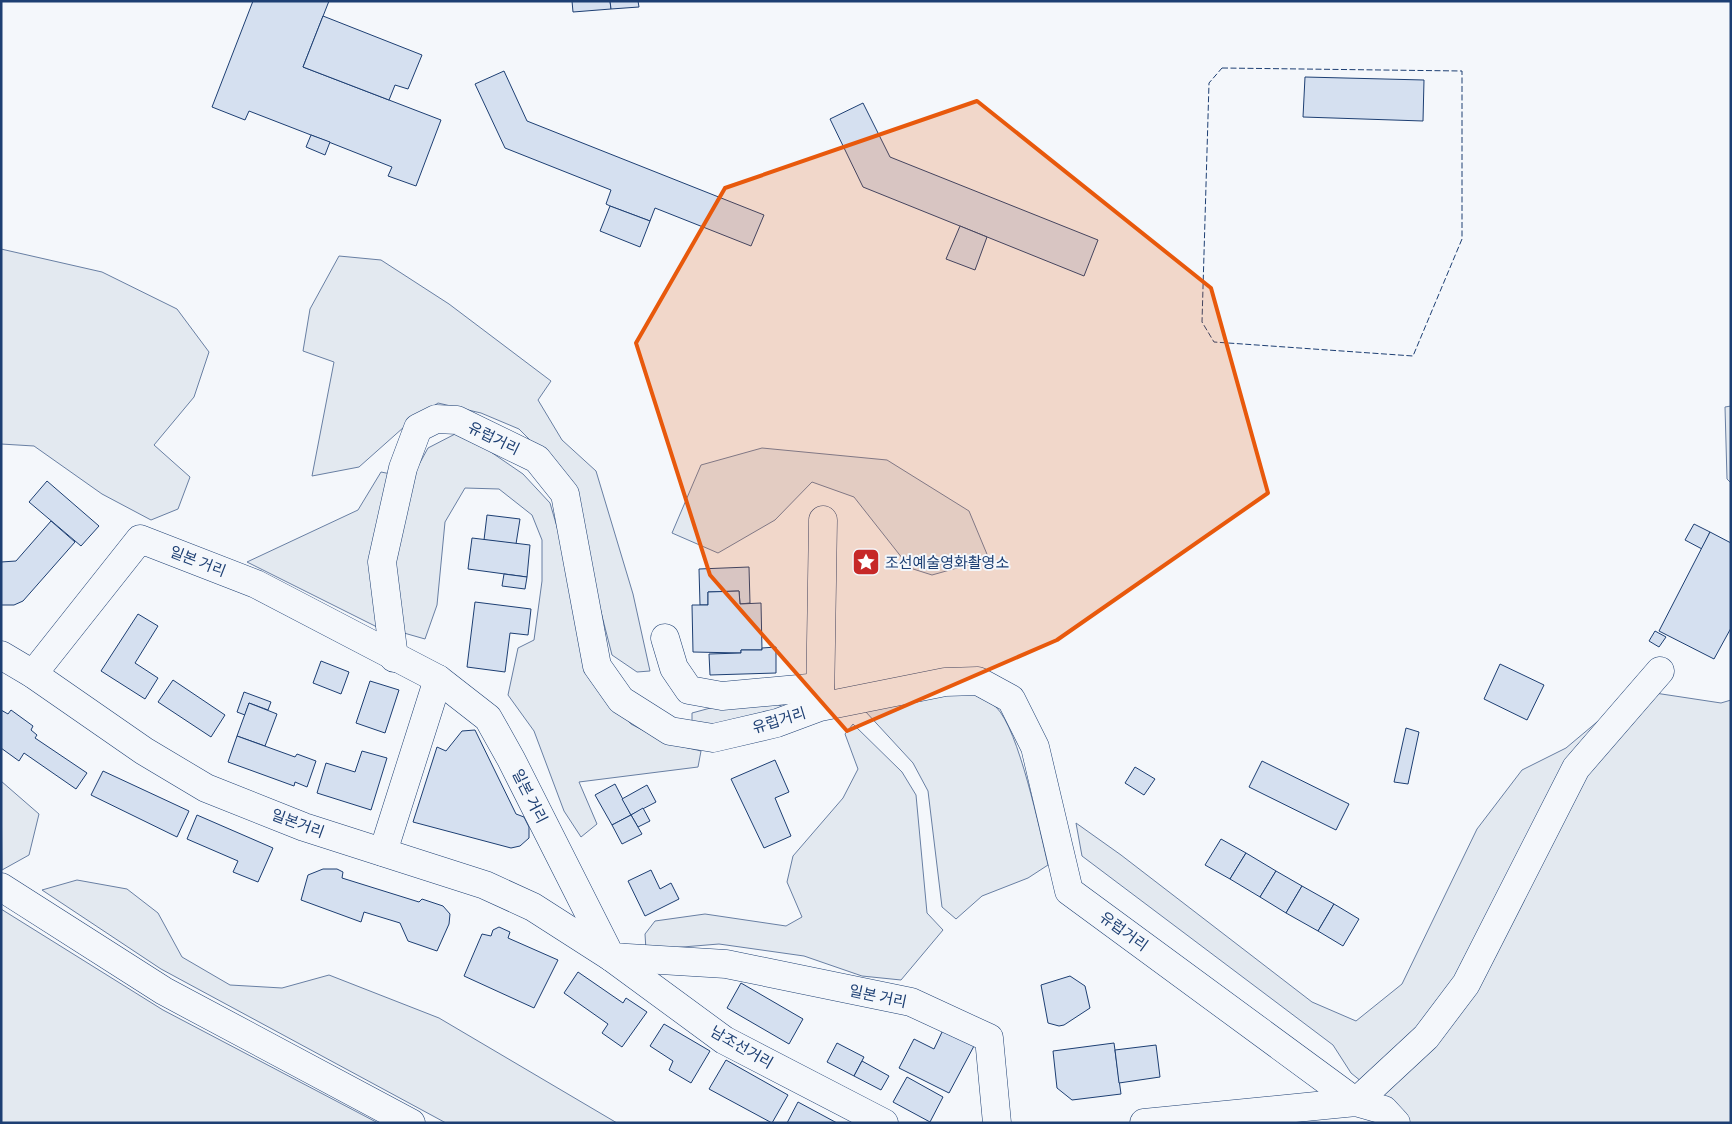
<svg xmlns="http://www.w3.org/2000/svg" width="1732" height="1124" font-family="'Archivo Narrow','Noto Sans KR',sans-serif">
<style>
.green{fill:#e3e9f0;stroke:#687fa3}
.building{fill:#d5e0f0;stroke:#1d3f73}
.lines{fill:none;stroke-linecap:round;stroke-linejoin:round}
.minor-casing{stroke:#1d3f73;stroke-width:29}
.minor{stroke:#f4f7fb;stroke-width:28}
.fence{stroke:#1d3f73;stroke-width:1;stroke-dasharray:6 2.5;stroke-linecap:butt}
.marked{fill:#e8590c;fill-opacity:0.2;stroke:#e8590c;stroke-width:4;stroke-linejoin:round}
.labels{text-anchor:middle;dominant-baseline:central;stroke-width:4;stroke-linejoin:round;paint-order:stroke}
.street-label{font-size:15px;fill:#1d3f73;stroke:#f4f7fb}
.poi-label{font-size:15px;fill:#1d3f73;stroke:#f4f7fb;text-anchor:start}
</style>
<rect width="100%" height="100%" fill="#f4f7fb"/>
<g class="green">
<path d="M1,249l101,23 75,37 32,43 -15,45 -40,48 36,32 -12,32 -27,11 -49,-26 -68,-48 -33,-2z"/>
<path d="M339,256l42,4 68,44 102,77 -13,19 24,40 34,31 37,123 17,77 -13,1 -25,-17 -22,-86 -42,-111 -29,-29 -38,-16 -43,-10 -34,24 -45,40 -47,9 22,-114 -31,-11 7,-42z"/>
<path d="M1731,406v77l-4,-4 -2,-72z"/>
<path d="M457,433l28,15 38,26 27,29 57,195 24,26 36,19 34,8 -3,16 -119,15 18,42 -16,13 -17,-26 -30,-80 -26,-36 10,-47 16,-8 8,-59v-41l-10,-25 -33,-26 -34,-1 -20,34 -8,83 -12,34 -28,-8 -7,-56 26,-105 12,-22z"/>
<path d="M762,448l125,12 82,51 20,48 -57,16 -22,-7 -56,-71 -42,-15 -37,38 -57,33 -46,-20 29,-68z"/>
<path d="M381,472l10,2 -12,154 -132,-66 111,-52z"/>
<path d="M969,692c9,5 20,9 27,15 23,22 44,125 52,158l-20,13 -46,18 -26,23 -14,-12 -14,-116 -15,-28 -48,-52 77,-18z"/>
<path d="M1655,693l66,10 10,-3v423h-323l-25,-24 -32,-26 -18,-28 -251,-189 -6,-33 45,32 191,147 44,19 46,-37 75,-155 45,-59 44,-22 56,-47z"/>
<path d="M774,703l17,7 -44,15h-55v-12l33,-9z"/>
<path d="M853,724l49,48 14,23 11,118 16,17 -42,50 -39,-4 -58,-20 -85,-12 -73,6 -1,-16 10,-13 50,-7 81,12 16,-9 -15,-35 6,-26 50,-58 15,-29 -13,-35z"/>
<path d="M1,781l38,33 -10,41 -27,15z"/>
<path d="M77,880l50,9 31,24 24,44 48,28 52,3 47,-13 110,43 178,105h-171l-285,-154 -119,-79z"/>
<path d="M1,909l162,101 215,113h-377z"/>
</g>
<g class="building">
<path d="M253,1h76l-26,66 138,53 -25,66 -28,-10 4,-9 -81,-32 -62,-24 -4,9 -33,-13z"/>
<path d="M572,1h38l1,8 -38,3z"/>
<path d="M610,1h28l1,6 -28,2z"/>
<path d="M323,16l99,39 -14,34 -13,-4 -6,15 -86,-33z"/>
<path d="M504,71l23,50 237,94 -13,31 -96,-38 -5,13 -40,-15 -4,-2 5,-14 -106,-42 -30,-64z"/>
<path d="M1305,77l119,3 -1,41 -120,-4z"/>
<path d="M863,103l27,54 208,83 -14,36 -221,-89 -33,-68z"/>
<path d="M311,135l19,7 -5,13 -19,-8z"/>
<path d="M610,206l40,15 -10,26 -40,-16z"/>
<path d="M960,226l27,11 -12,33 -29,-11z"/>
<path d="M47,481l52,45 -18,20 -52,-44z"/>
<path d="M487,515l33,4 -4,25 -32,-4z"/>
<path d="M51,521l24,21 -52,59 -9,4h-13v-43l15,-1z"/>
<path d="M1694,524l16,8 -8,17 -17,-9z"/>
<path d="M1710,532l21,11v85l-17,31 -55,-28z"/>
<path d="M472,538l58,7 -3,32 -59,-8z"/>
<path d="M749,567l1,36 -10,1 -1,-13 -31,1v13h-8l-1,-36z"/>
<path d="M504,574l23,3 -2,12 -23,-3z"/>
<path d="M739,591l1,13 21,-1 1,47h-21v3l-48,-1 -1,-47h16v-13z"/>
<path d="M475,602l56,7 -3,26 -18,-2 -5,39 -38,-5z"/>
<path d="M138,614l20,12 -23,37 23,15 -13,21 -44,-28z"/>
<path d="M1655,631l11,6 -7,10 -10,-6z"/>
<path d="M776,647v26l-66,2 -1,-21 32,-1v-3h21v-2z"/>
<path d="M321,661l28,11 -8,22 -28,-11z"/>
<path d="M1500,664l44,21 -17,35 -43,-21z"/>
<path d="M173,680l52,35 -14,22 -53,-35z"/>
<path d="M370,681l29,9 -14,43 -29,-10z"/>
<path d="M244,692l27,10 -3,8 -19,-7 -4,12 -8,-3z"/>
<path d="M249,703l28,11 -12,32 -28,-10z"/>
<path d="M1,710l7,4 3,-4 22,16 -2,4 6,5 -2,3 52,35 -11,16 -52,-36 -5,8 -18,-13z"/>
<path d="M1406,728l13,4 -11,52 -14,-2z"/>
<path d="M475,730l41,84 8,3 5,10v11l-9,8 -9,2 -98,-26 24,-75 9,4 16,-20z"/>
<path d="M237,736l58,21 2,-3 19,7 -9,26 -12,-5 -1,4 -66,-24z"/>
<path d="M362,751l25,7 -16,52 -54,-17 9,-30 29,9z"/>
<path d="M775,760l14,32 -14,6 16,38 -27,12 -33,-69z"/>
<path d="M1262,761l87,43 -13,26 -87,-43z"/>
<path d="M1135,767l20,12 -11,16 -19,-12z"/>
<path d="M103,771l86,40 -12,26 -86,-42z"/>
<path d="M615,784l16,31 -19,10 -17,-30z"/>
<path d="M647,785l9,17 -25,13 -9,-16z"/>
<path d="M643,808l7,13 -12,6 -7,-12z"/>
<path d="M197,815l76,33 -15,34 -25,-10 5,-11 -51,-22z"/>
<path d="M631,815l11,19 -20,10 -10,-19z"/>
<path d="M1221,839l25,14 -16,26 -25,-14z"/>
<path d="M1246,853l30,18 -16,26 -30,-18z"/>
<path d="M323,869h14l6,3 -1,6 77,24 3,-3 21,7 7,8 -1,10 -12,27 -29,-10 -8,-18 -36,-11 -3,10 -60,-22 7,-25z"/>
<path d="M651,870l9,19 11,-6 8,16 -34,17 -17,-35z"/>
<path d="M1276,871l26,15 -16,27 -26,-16z"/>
<path d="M1302,886l32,18 -16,27 -32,-18z"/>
<path d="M1334,904l25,15 -16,27 -25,-15z"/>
<path d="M499,927l11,5 -2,6 50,22 -24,48 -70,-32 18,-42 9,2 2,-6z"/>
<path d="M578,972l45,31 3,-5 21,14 -25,35 -20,-14 6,-9 -44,-31z"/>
<path d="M1070,976l15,10 5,22 -26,17 -5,1 -11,-3 -7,-38z"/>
<path d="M741,983l62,36 -14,25 -62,-36z"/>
<path d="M664,1024l46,27 -19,32 -22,-13 4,-9 -23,-15z"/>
<path d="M943,1030l31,16 -25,47 -50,-25 15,-29 20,10z"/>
<path d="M837,1043l27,14 -10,19 -27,-14z"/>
<path d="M1114,1043l7,51 -49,6 -15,-12 -4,-37z"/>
<path d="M1156,1045l4,32 -41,6 -4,-33z"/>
<path d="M726,1060l62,35 -16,28 -63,-34z"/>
<path d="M862,1061l27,15 -8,14 -27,-14z"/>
<path d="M907,1077l36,20 -13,25 -37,-20z"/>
<path d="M798,1102l39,21h-50z"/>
</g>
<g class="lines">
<g class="minor-casing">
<g id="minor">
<path d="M665,638l9,30 15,22 33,6 98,-9"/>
<path d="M1,655l32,19 111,77 62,37 98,39 181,58 48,22 78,50 113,83 160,83"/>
<path d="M394,658l-12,-96 21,-94 15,-40 18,-9 21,1 80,39 28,35 32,172 24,34 49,31 43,7 64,-15 43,-16 125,-25 33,-1 33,18 24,48 34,144 287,211"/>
<path d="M33,674l107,-135 116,45 182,95 50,39 23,41 100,198 115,7 185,38 78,36 8,85"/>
<path d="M820,705l3,-185"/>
<path d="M383,852l55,-173"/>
<path d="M1,887l163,104 247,132"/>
<path d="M1356,1102l70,-65 40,-53 110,-216 84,-97"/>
<path d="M1144,1123l212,-21 28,8 12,13"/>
</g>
</g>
<use href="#minor" class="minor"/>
<path class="fence" d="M1222,68l240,3v168l-49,117 -199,-14 -12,-20 7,-239z"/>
</g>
<path class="marked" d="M977,101l234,187 57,205 -211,147 -210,91 -137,-156 -74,-232 89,-155z"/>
<defs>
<g id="sight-square" transform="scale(1.4375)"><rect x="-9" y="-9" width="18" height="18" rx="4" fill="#c62828" stroke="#f4f7fb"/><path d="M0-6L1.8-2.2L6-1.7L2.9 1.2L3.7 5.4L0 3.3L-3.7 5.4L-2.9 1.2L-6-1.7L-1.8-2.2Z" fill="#fff"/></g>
</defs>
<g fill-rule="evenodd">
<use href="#sight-square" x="866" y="562"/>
</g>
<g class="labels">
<g class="street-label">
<text transform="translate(494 438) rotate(26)">유럽거리</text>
<text transform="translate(198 561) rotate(21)">일본 거리</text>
<text transform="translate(779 720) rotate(-17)">유럽거리</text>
<text transform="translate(530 796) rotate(63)">일본 거리</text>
<text transform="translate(298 823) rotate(20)">일본거리</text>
<text transform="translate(1124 931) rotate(36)">유럽거리</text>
<text transform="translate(878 996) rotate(12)">일본 거리</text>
<text transform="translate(742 1047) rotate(30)">남조선거리</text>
</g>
<g class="poi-label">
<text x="885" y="562">조선예술영화촬영소</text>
</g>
</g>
<rect width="1732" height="1124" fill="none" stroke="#1d3f73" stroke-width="5"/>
</svg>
